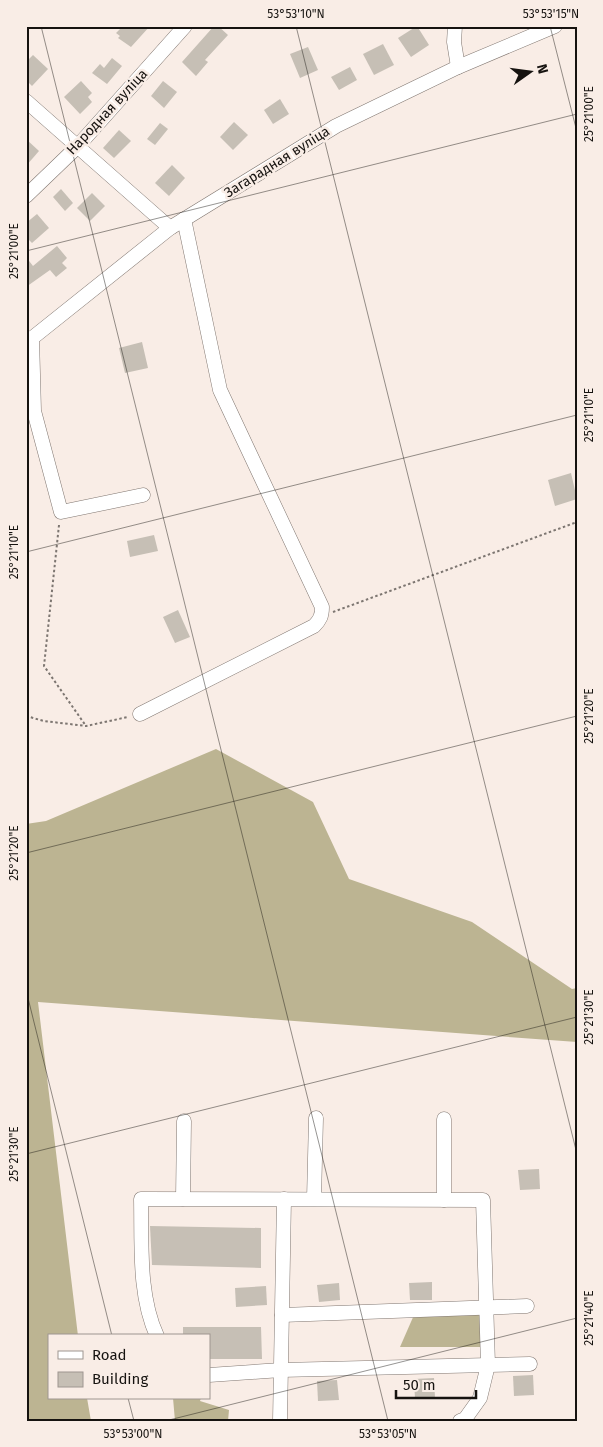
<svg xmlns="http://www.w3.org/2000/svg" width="603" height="1447" font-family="'Fira Sans',sans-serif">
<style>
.forest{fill:#bcb492}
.building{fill:#c6bfb5}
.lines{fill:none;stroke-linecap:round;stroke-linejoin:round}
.minor-casing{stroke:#817771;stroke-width:15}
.path{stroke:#7d7671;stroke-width:2;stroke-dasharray:2.5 2.5;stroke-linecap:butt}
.minor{stroke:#fff;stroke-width:14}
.ticks{fill:none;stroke:#161310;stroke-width:1;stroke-opacity:0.45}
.labels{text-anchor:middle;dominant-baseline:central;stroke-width:5;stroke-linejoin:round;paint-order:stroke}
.street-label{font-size:14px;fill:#161310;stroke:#f9ede6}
.neatline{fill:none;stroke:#161310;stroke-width:2}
.ticks-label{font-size:12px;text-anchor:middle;fill:#161310}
</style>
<rect width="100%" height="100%" fill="#f9ede6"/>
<g class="forest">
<path d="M216,749l97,53 36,77 123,43 100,67 5,-1v54l-539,-40 40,334h-29v62h38l4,23h-65v-597l20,-3z"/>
<path d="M480,1313l1,34h-81l14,-32z"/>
<path d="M173,1398h28l-1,3 29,9 -1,11h-53z"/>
</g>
<g class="building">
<path d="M123,26h27l-19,21 -13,-9 2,-2 -4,-3z"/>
<path d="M214,26h4l10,9 -23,25 3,2 -12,14 -14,-14z"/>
<path d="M417,26l12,19 -18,12 -13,-19z"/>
<path d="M383,44l11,21 -20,10 -11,-21z"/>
<path d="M308,47l10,23 -18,8 -10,-24z"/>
<path d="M33,55l15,14 -16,17 -6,-6v-18z"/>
<path d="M112,58l10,8 -15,18 -15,-11 8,-9 4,4z"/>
<path d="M350,67l7,13 -18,10 -8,-13z"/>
<path d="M81,81l11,12 -4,4 4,5 -12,12 -16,-17z"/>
<path d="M163,81l14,11 -13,16 -13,-12z"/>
<path d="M280,99l9,15 -16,10 -9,-14z"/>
<path d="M234,122l14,13 -15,15 -13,-13z"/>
<path d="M160,123l8,6 -13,16 -8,-6z"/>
<path d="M119,130l12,11 -17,17 -11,-10z"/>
<path d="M26,139l13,12 -13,15z"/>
<path d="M172,165l13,13 -16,18 -14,-13z"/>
<path d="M61,189l12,14 -8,8 -12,-14z"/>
<path d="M92,193l13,13 -15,15 -13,-13z"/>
<path d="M37,214l12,14 -17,15 -6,-6v-14z"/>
<path d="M57,246l10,12 -5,5 5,5 -11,9 -6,-7 -24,17v-30l7,9z"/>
<path d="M142,342l6,26 -23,5 -6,-25z"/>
<path d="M571,473l6,26 -22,7 -7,-26z"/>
<path d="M154,535l4,16 -28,6 -3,-16z"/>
<path d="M178,610l12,27 -15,6 -12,-26z"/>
<path d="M539,1169l1,20 -20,1 -2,-20z"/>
<path d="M150,1226l111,2v40l-109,-3z"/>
<path d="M432,1282v18h-22l-1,-17z"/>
<path d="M339,1283l1,17 -21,2 -2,-17z"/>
<path d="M266,1286l1,19 -31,2 -1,-19z"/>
<path d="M183,1327h78l1,32h-53v-23h-26z"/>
<path d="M533,1375l1,20 -20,1 -1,-20z"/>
<path d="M434,1378l1,20 -20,1 -1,-20z"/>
<path d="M337,1380l2,20 -21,1 -1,-20z"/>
</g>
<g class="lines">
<g class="minor-casing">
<g id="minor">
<path d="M455,26l-1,16 4,25"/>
<path d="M26,101l144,127"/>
<path d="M26,196l51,-49 108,-121"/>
<path d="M32,338l2,73 27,101 82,-17"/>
<path d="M26,343l144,-115 166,-102 122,-59 97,-41"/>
<path d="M140,714l174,-88c6,-6 8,-10 8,-19l-102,-217 -36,-171"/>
<path d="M183,1199l1,-78"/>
<path d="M314,1199l2,-81"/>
<path d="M444,1200v-81"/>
<path d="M282,1315l245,-9"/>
<path d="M157,1336c-19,-41 -15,-93 -16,-137l342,1 5,165 -8,33 -15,21 -5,2"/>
<path d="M209,1375l72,-5 249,-6"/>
<path d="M280,1421l4,-222"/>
</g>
</g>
<g class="path">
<path d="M59,525l-15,141 42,60"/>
<path d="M333,612l244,-90"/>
<path d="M26,716l18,5 42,5 42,-9"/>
</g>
<use href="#minor" class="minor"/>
</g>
<path class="ticks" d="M41,26l347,1395M296,26l281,1128M550,26l27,106M26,251l551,-137M26,552l551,-137M26,853l551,-137M26,990l86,346M26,1154l551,-137M128,1398l6,23M165,1421l412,-103"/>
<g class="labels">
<g class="street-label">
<text transform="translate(107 112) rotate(-47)">Народная вуліца</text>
<text transform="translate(277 162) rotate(-32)">Загарадная вуліца</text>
</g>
</g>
<rect width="603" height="1447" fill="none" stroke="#f9ede6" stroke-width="55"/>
<rect x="48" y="1334" width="162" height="65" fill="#f9ede6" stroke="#9e9690"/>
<rect x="58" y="1351" width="25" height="8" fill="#ffffff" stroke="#9e9690"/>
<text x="92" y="1360" font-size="15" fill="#161310">Road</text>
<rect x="58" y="1372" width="25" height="15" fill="#c6bfb5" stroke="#9e9690"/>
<text x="92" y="1384" font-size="15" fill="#161310">Building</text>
<g transform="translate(530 72) rotate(76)" stroke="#f9ede6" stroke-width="4" paint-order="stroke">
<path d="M0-4L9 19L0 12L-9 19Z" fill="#161310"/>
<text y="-8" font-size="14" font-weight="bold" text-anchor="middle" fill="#161310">N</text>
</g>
<path d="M396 1390v8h80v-8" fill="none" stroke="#161310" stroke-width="2.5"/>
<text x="403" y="1390" font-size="15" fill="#161310" stroke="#f9ede6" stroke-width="4" paint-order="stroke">50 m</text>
<rect x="28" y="28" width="548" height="1392" class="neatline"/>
<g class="ticks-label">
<text x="296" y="18">53°53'10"N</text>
<text x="551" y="18">53°53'15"N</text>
<text transform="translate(589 114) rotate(-90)" y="4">25°21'00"E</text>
<text transform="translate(14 251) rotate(-90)" y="4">25°21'00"E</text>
<text transform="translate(589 415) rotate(-90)" y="4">25°21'10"E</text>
<text transform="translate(14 552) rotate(-90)" y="4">25°21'10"E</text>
<text transform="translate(589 716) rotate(-90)" y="4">25°21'20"E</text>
<text transform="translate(14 853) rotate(-90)" y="4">25°21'20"E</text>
<text transform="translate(589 1017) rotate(-90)" y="4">25°21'30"E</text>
<text transform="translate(14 1154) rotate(-90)" y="4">25°21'30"E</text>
<text transform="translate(589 1318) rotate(-90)" y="4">25°21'40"E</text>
<text x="133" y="1438">53°53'00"N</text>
<text x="388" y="1438">53°53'05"N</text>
</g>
</svg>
